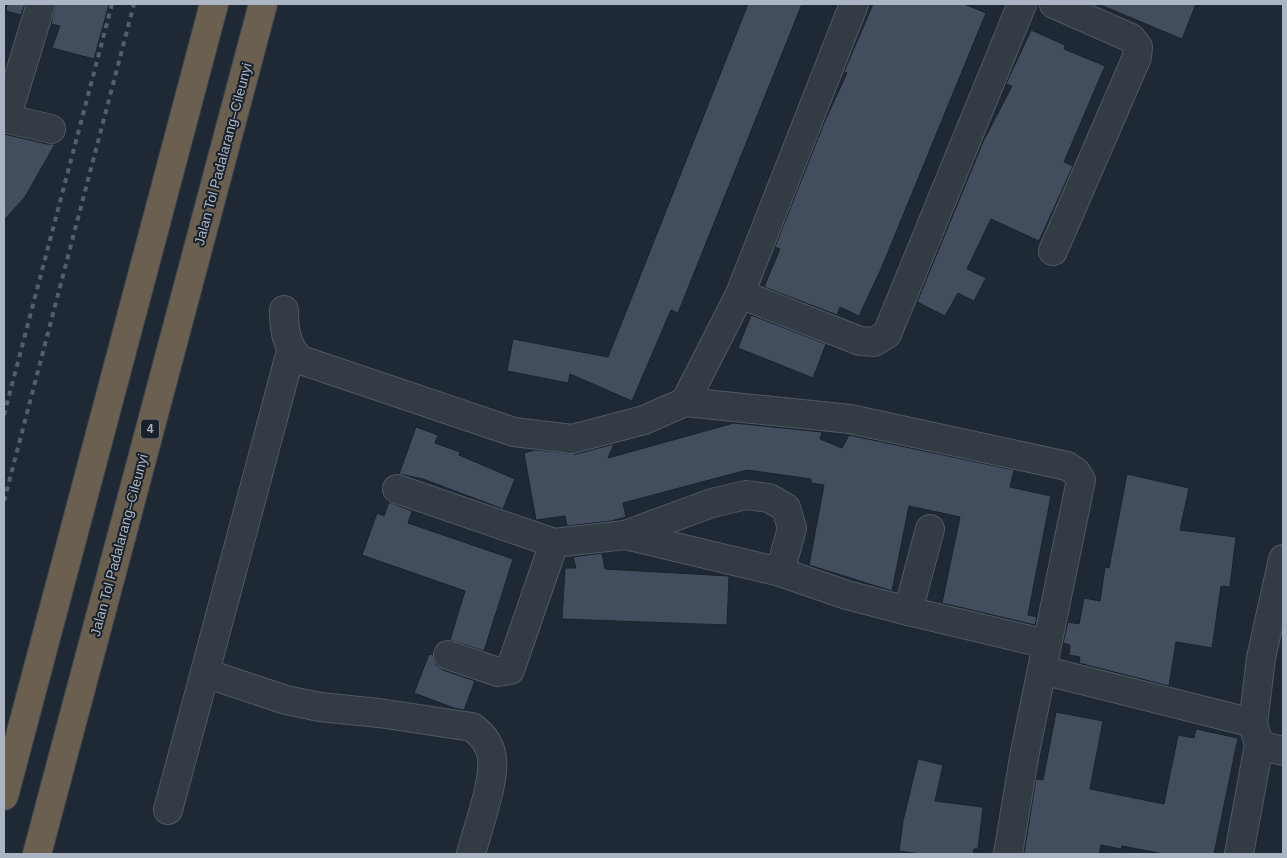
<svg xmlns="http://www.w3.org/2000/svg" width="1287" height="858" font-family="Helvetica,sans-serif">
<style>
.building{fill:#424e5d;stroke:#1a222c}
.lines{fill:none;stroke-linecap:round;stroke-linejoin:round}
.minor-casing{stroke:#505864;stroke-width:30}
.highway-casing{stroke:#3d4550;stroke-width:30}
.minor{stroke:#333b45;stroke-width:28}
.highway{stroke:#6b6050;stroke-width:28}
.rail{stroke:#555f6c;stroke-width:4;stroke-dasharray:5 5;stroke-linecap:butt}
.labels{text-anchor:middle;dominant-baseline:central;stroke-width:4;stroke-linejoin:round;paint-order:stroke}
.shield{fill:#18202a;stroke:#808895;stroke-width:1}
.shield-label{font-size:12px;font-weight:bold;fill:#acb5c3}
.street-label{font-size:14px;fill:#acb5c3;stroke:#18202a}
</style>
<rect width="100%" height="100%" fill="#1f2935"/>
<g class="building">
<path d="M7,4h18l-4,11 -15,-4z"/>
<path d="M56,4h53l-15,55 -42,-11 8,-22 -9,-2z"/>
<path d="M748,4h54l-124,309 -7,-3 -39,91 -62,-27 -2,9 -61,-12 6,-32 95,18z"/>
<path d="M873,4h91l22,9 -105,256 -22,47 -19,-9 -3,8 -73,-28 16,-38 -5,-2 49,-124 23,-50 -3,-1z"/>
<path d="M1098,4h98l-14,35z"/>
<path d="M1031,30l34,15 -1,4 41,17 -41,96 9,4 -34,75 -48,-22 -24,50 19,9 -12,23 -16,-8 -13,23 -28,-14 66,-160 29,-56 -6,-2z"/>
<path d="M4,134l43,10h8l-30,53 -21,23z"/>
<path d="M751,315l75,29 -13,34 -75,-30z"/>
<path d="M734,423l88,9 -2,7 22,9 7,-13 165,35 -4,17 41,9 -23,119 9,2 -2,8 -93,-22 18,-86 -51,-11 -17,85 -83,-26 15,-80 -13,-2v-4l-64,-9 -124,33 3,14 -15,4 -44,5 -2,-10 -29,4 -12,-67 11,-3 41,4 38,-10 -6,14z"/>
<path d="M416,427l22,8 -3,8 25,9 -1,3 56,24 -12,30 -80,-30 -24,-5z"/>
<path d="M1127,474l62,14 -9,42 56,7 -6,50 -9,-1 -9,62 -36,-6 -7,44 -90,-23 1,-6 -11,-2 1,-10 -7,-2 5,-21 11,2 5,-26 16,3 5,-34 4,1z"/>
<path d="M389,502l23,9 -4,12 105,36 -29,92 -34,-11 15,-49 -103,-36 15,-42 7,3z"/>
<path d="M602,553l3,16 124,7 -2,49 -165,-6 3,-51h11l-3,-11z"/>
<path d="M429,654l4,1 3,10 7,5 32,11 -11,29 -10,-2 -40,-15z"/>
<path d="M1056,712l47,9 -13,68 74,15 14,-69 16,3 2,-9 42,9 -24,116h-50l-42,-8 -1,3 -20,-4 -2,9h-75l12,-75 7,1z"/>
<path d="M918,759l25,6 -8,36 48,6 -5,42h-4l-1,5h-51l-23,-3 4,-30z"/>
</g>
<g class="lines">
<g class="minor-casing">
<g id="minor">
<path d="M4,118l47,11"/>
<path d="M6,119l35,-115"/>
<path d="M1053,251l84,-194 1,-10 -7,-9 -77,-34"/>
<path d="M740,294l120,47 14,1 13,-8 135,-330"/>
<path d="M284,310c0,19 2,37 17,50l213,72 58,7 72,-19 41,-18 165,17 217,47 9,6 5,8 -56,272 -17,102"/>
<path d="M685,402l55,-108 114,-290"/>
<path d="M397,489l157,54 71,-8 155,37 67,23 61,16 139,33"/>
<path d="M625,535l87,-32 34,-8 23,3 17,10 6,20 -12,44"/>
<path d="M908,611l22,-82"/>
<path d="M448,655l50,17 12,-2 44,-127"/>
<path d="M1042,670l211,53"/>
<path d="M205,673l81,27 34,7 59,6 93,14c11,8 19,18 20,32 3,23 -15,71 -21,95"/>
<path d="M1259,745l24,6"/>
<path d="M168,810l123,-459"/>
<path d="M1239,854l20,-109 -6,-22 8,-65 22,-99"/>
</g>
</g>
<g class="highway-casing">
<g id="highway">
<path d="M4,796l210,-792"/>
<path d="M37,854l226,-850"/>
</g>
</g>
<use href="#minor" class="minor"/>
<use href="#highway" class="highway"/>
<g class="rail">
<path d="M4,415l108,-411"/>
<path d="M4,501l130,-497"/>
</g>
</g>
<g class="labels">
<rect class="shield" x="141" y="419.5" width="18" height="19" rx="4"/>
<g class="shield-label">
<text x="150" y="429">4</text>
</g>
<g class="street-label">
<text transform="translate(223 154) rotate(-75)">Jalan Tol Padalarang–Cileunyi</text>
<text transform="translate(119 545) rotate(-75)">Jalan Tol Padalarang–Cileunyi</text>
</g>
</g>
<rect width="1287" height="858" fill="none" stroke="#acb5c3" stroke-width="10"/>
</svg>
